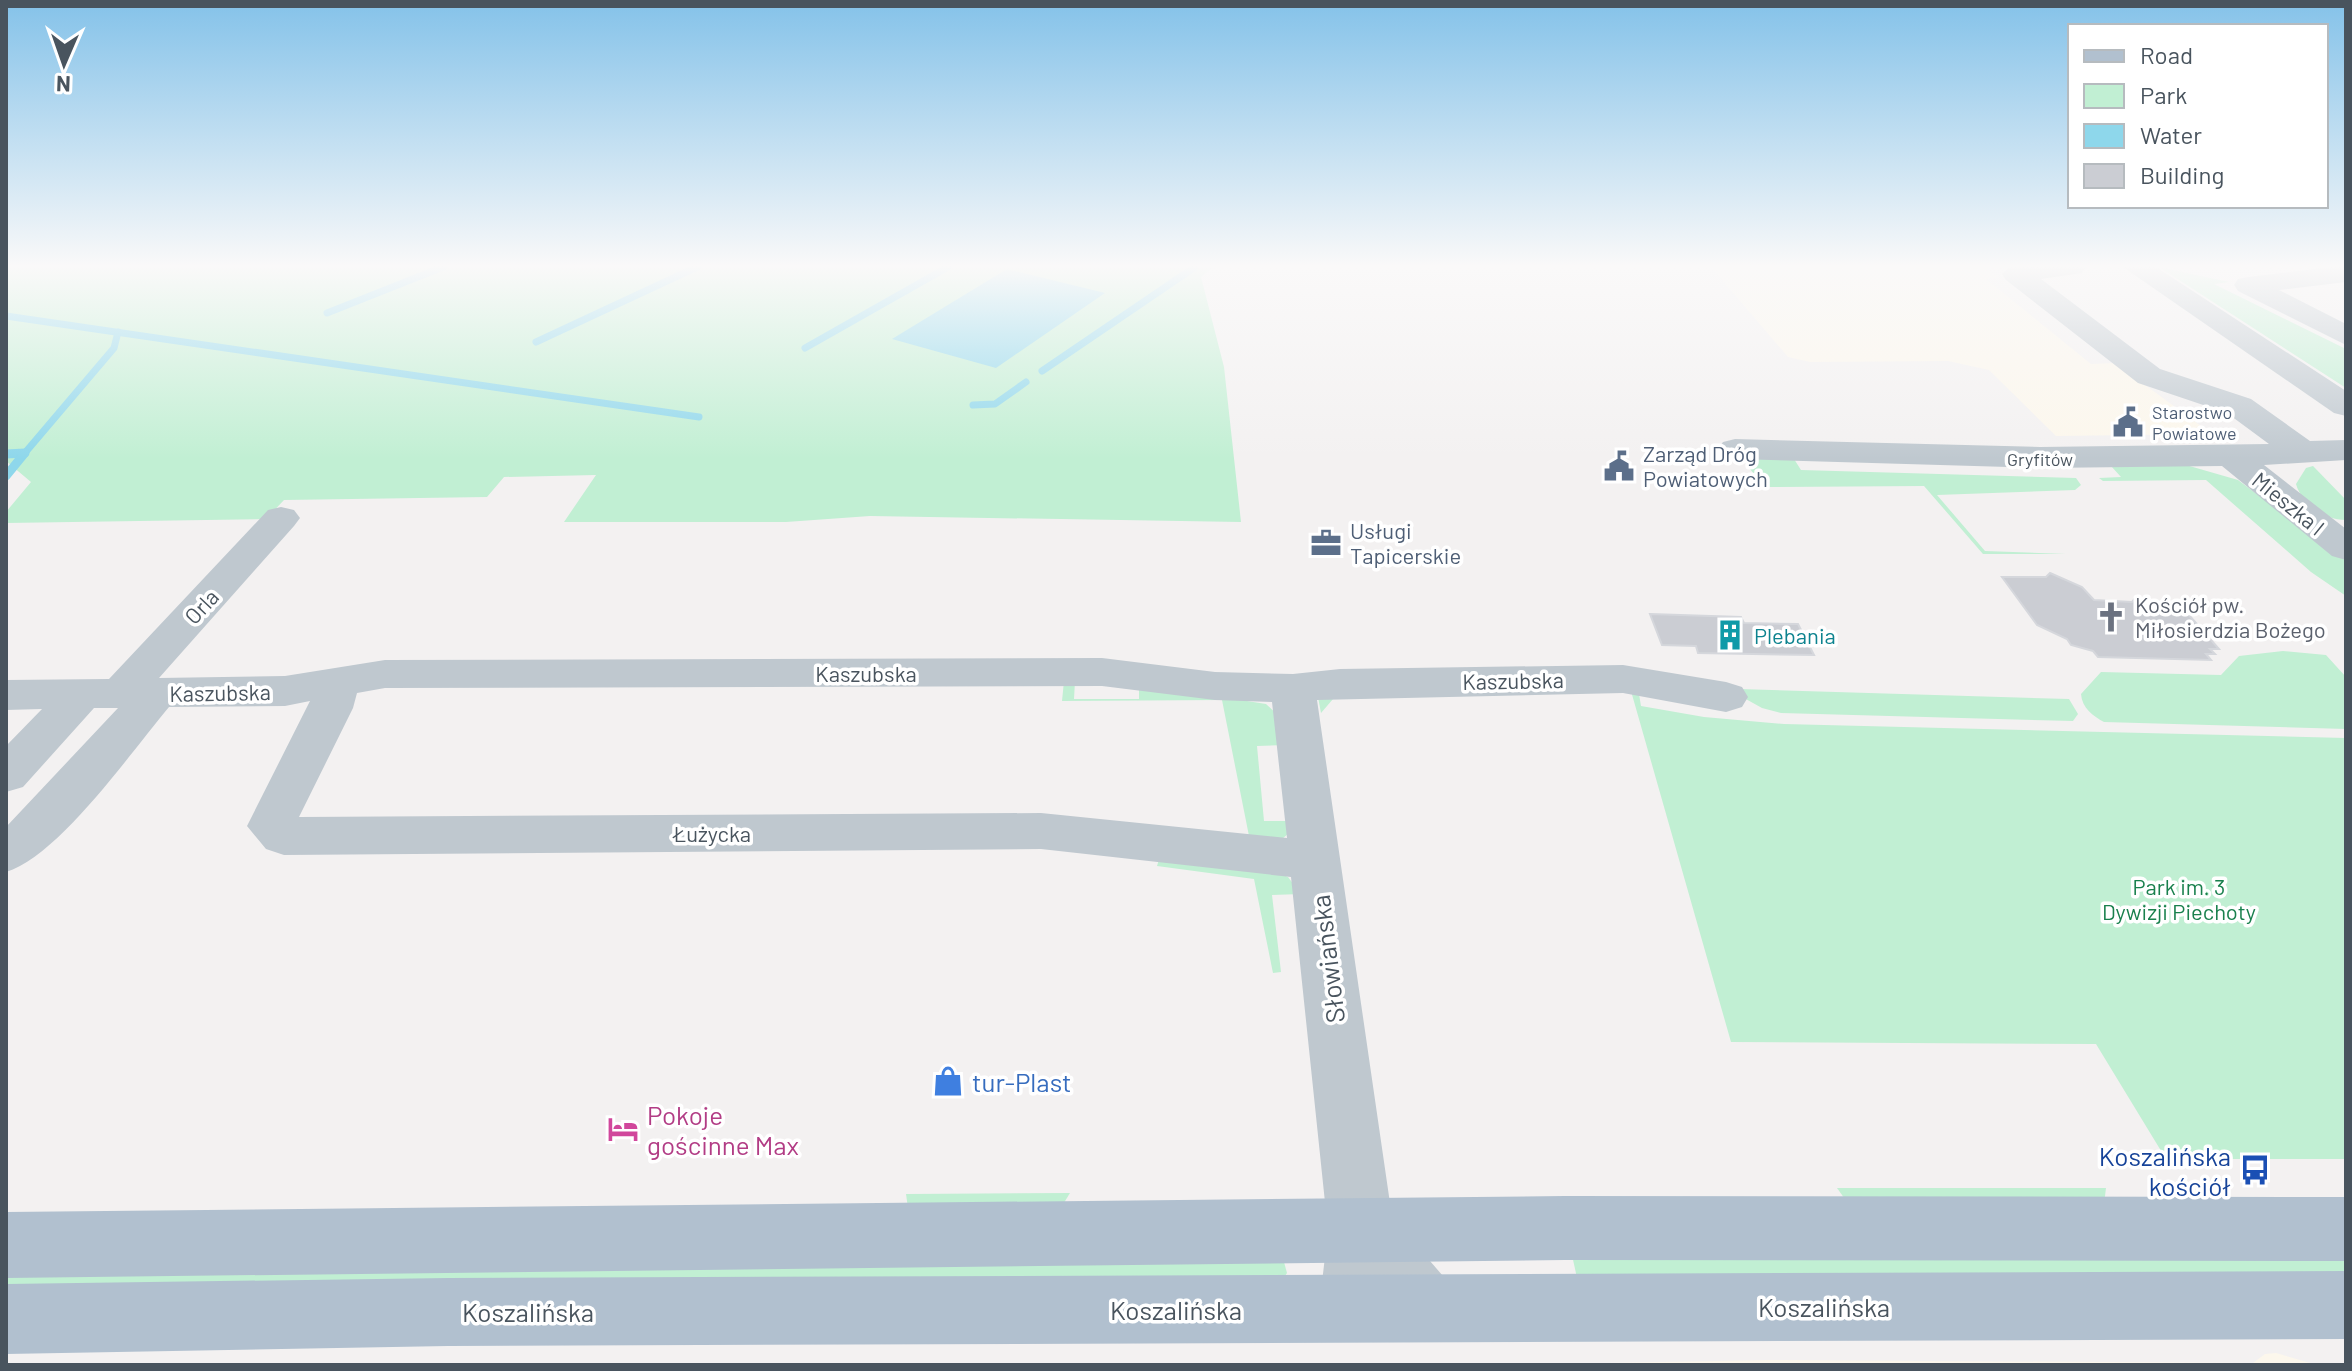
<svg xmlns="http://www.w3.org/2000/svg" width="2352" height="1371" font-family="Barlow,sans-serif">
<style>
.commercial{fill:#fcf7ec}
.green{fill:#c1efd3}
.water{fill:#8ed7eb}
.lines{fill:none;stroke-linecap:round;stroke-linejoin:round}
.stream-far1{stroke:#8ed7eb;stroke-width:7}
.stream{stroke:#8ed7eb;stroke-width:9}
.building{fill:#cbcdd3;stroke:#d5d7dc;stroke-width:2}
.minor{fill:#bfc8cf;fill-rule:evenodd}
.major{fill:#b1c0cf;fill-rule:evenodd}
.labels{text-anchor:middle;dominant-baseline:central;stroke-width:7;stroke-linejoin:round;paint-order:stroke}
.far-service-label{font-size:18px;fill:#4e5e75;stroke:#fff;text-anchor:start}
.far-street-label{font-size:18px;fill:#49545e;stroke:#fff}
.service-label{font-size:22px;fill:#4e5e75;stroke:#fff;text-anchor:start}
.street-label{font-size:22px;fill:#49545e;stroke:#fff}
.worship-label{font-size:22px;fill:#5b616d;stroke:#fff;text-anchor:start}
.culture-label{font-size:22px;fill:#0d838f;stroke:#fff;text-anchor:start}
.park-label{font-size:22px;fill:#19804d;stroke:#fff}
.near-street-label{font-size:26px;fill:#49545e;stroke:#fff}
.near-shop-label{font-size:26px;fill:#366cbe;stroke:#fff;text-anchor:start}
.near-hotel-label{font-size:26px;fill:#b23c85;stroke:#fff;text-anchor:start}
.near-transit-label{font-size:26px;fill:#164399;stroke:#fff;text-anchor:end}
</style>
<rect width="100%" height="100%" fill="#f3f1f1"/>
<g class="commercial">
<path d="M1711,267h273l15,11 -13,1 105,85 24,-1 97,71 -156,2 -67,-66 -41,-9 -138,1 -22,-5z"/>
<path d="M2276,1353l41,12h-814l269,-5 481,3 12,-9z"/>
</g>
<g class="green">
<path d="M6,267h1208l-13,10 23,90 17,155 -371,-6 -84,6h-222l32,-47 -92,2 -17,20 -203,3 -18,19 -260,4v-11l25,-30 -25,-21z"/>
<path d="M2159,267l70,15 -15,2 132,65v39z"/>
<path d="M1740,456l54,3 7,11 275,8 5,7 -6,5 -138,5 48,56 81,3h-83l-59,-68 -160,1z"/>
<path d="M2186,465l52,15 108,81v35l-35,-24 -105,-92 -103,1 -4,-3 22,-1 -10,-11z"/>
<path d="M2313,466l33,34v20c-21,0 -44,-15 -50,-36l10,-16z"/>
<path d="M2283,651l43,4 20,22v52l-242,-7c-11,-6 -22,-14 -23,-28l20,-22 120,3 18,-19z"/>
<path d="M1064,681h11l-1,18h65v-15l127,20 13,12 7,29 -29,1 7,75h30l1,7 -13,11 -33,-3 -27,-136 -160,1z"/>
<path d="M1622,687l17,7 2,12 63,11 80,7 562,14v421h-180l-70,-115 -365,-2 -100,-351 -298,8 -12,14 -3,-16z"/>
<path d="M1739,689l330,10 9,15 -5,7 -292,-8 -19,-5 -27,-15z"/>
<path d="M1160,856l117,16 11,5 13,17 -29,1 9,77 -8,1 -19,-94 -97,-13z"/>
<path d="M1837,1188h269l-2,16 -257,-2z"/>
<path d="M1070,1193l-8,13 -154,2 -2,-14z"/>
<path d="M2346,1253v26l-769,-1 -5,-23z"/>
<path d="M1284,1262l3,11 -4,6 -1277,16v-24z"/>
</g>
<path class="water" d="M1007,269l98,24 -109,75 -104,-29z"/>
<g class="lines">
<g class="stream-far1">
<path d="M327,313l116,-46"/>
<path d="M6,316l693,101"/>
<path d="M536,342l161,-75"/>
<path d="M805,348l143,-81"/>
<path d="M1042,371l153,-104"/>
<path d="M973,405l22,-1 31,-22"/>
<path d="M6,454h18l90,-106 4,-16"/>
</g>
<g class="stream">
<path d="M6,454l19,-1"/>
<path d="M6,476l18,-22"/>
</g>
</g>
<g class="building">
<path d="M2050,573l32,14 12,13 38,2 5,-6 37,12 5,5 9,1 31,35h-9l5,5h-9l5,6 -113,-3 -5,-6 -22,-6 -4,-6 -30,-14 -35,-48h44z"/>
<path d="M1650,614l91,3 3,6 54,1 16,31 -116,-2 -2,-7 -34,-1z"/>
</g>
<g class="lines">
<g class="minor">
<path d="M2009,267h77l-4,6 -41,6 119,90 91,30 59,42 36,-1v20l-82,5 82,64v31l-14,-4 -110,-90 -182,2 -305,-9 -12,-3 -5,-7 5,-7 12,-3 305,8 229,-3 -42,-31 -89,-30 -132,-103 -4,-6z"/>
<path d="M2123,267h33l190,124v25l-12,-3z"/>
<path d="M2331,267h15v15l-67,8 67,34v21l-108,-54 -4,-6 4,-6 10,-2z"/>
<path d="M281,507l13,3 6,8 -6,8 -135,152 126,-2 100,-16 717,-2 113,14 78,2 47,-5 283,-4 103,17 16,5 6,10 -6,10 -16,5 -103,-19 -306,7 75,517 57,66 10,24 -10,24 -24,10 -24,-10 -16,-19 -8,20 -24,10 -24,-10 -10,-24 9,-77 -37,-354 -250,-28 -757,6 -18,-6 -19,-23 63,-125 -25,5 -116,1c-38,45 -110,149 -163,165v-45l112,-119h-24l-71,79 -17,5v-46l36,-37 -36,1v-30l103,-1 159,-169zM1102,686l113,14 57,2 15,136 -246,-25 -742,4 54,-109 4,-15 28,-5z"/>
</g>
<g class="major">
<path d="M1565,1196l781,1v64l-781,-1 -1559,18v-66z"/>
<path d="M2346,1271v68l-1898,7 -442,8v-70l442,-6z"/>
</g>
</g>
<linearGradient id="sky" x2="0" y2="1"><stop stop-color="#84c2e9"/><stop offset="0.58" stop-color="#faf9f9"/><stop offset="1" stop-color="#faf9f9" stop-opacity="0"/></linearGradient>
<rect width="2352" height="459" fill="url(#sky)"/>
<defs>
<g id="civic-bare" transform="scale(2.4)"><path d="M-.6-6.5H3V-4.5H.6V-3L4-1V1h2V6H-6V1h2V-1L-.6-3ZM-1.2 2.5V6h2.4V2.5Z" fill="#5c6f8a" stroke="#fff" stroke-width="2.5" paint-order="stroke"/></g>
<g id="office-bare" transform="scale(2.4)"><path d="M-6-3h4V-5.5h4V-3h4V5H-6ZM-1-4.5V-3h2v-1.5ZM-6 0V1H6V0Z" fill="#5c6f8a" stroke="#fff" stroke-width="2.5" paint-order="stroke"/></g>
<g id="church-bare" transform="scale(2.4)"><path d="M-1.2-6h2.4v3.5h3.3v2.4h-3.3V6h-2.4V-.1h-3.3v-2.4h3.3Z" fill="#6b7280" stroke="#fff" stroke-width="2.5" paint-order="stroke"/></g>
<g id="building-bare" transform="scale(2.4)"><path d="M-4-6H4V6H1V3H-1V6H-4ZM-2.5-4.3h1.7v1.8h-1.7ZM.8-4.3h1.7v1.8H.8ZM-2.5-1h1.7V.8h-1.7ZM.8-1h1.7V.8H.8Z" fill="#0f9aa8" stroke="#fff" stroke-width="2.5" paint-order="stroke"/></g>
<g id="shop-bare" transform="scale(2.4)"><path d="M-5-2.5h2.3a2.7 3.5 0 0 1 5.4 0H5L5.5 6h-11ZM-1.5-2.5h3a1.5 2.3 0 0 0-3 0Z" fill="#3f7fe0" stroke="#fff" stroke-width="2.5" paint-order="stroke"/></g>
<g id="hotel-bare" transform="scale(2.4)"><path d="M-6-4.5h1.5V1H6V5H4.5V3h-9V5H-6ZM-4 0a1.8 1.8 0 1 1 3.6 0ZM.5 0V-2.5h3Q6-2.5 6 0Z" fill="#d1479c" stroke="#fff" stroke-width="2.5" paint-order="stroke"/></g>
<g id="bus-bare" transform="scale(2.4)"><path d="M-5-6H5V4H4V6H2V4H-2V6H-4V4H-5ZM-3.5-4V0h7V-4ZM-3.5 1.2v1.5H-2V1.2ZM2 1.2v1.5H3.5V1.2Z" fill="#1a4fb4" stroke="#fff" stroke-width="2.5" paint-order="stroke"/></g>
</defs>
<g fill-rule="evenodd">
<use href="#civic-bare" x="2128" y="422"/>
<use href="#civic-bare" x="1619" y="466"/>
<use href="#office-bare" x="1326" y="543"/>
<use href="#church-bare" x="2111" y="617"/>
<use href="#building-bare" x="1730" y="635"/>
<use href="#shop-bare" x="948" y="1081"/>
<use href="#hotel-bare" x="623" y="1129"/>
<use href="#bus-bare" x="2255" y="1170"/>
</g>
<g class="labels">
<g class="far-service-label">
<text x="2152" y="412">Starostwo<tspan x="2152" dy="21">Powiatowe</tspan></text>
</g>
<g class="far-street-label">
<text x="2040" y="459">Gryfitów</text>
</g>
<g class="service-label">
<text x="1643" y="453">Zarząd Dróg<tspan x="1643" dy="25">Powiatowych</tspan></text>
<text x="1350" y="530">Usługi<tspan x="1350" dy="25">Tapicerskie</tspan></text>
</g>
<g class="street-label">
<text transform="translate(2289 503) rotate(39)">Mieszka I</text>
<text transform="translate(201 606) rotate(-47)">Orla</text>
<text x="866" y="673">Kaszubska</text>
<text transform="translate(1513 680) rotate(-1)">Kaszubska</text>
<text transform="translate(220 692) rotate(-1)">Kaszubska</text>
<text x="712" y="833">Łużycka</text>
</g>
<g class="worship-label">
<text x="2135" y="604">Kościół pw.<tspan x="2135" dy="25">Miłosierdzia Bożego</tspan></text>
</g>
<g class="culture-label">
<text x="1754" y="635">Plebania</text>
</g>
<g class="park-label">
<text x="2179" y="886">Park im. 3<tspan x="2179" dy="25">Dywizji Piechoty</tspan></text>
</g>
<g class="near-street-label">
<text transform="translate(1327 959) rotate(-97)">Słowiańska</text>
<text x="1824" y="1306">Koszalińska</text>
<text x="1176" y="1309">Koszalińska</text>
<text x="528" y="1311">Koszalińska</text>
</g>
<g class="near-shop-label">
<text x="972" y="1081">tur-Plast</text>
</g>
<g class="near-hotel-label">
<text x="647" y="1114">Pokoje<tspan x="647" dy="30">gościnne Max</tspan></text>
</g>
<g class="near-transit-label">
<text x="2231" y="1155">Koszalińska<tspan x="2231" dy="30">kościół</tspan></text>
</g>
</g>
<rect width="2352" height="1371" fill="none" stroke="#49545e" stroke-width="16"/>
<rect x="2068" y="24" width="260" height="184" fill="#ffffff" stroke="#b6bbbf" stroke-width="2"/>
<rect x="2084" y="50" width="40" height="12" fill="#b1c0cf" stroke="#b6bbbf" stroke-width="2"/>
<text x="2140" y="64" font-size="24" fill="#49545e">Road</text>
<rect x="2084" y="84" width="40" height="24" fill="#c1efd3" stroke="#b6bbbf" stroke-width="2"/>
<text x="2140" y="104" font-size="24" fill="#49545e">Park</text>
<rect x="2084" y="124" width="40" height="24" fill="#8ed7eb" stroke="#b6bbbf" stroke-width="2"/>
<text x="2140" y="144" font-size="24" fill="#49545e">Water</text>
<rect x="2084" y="164" width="40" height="24" fill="#cbcdd3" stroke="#b6bbbf" stroke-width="2"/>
<text x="2140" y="184" font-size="24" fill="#49545e">Building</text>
<g transform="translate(64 64) rotate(182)" stroke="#ffffff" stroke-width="6" paint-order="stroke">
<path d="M0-6L14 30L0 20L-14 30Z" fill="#49545e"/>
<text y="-12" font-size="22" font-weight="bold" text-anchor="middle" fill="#49545e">N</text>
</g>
</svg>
